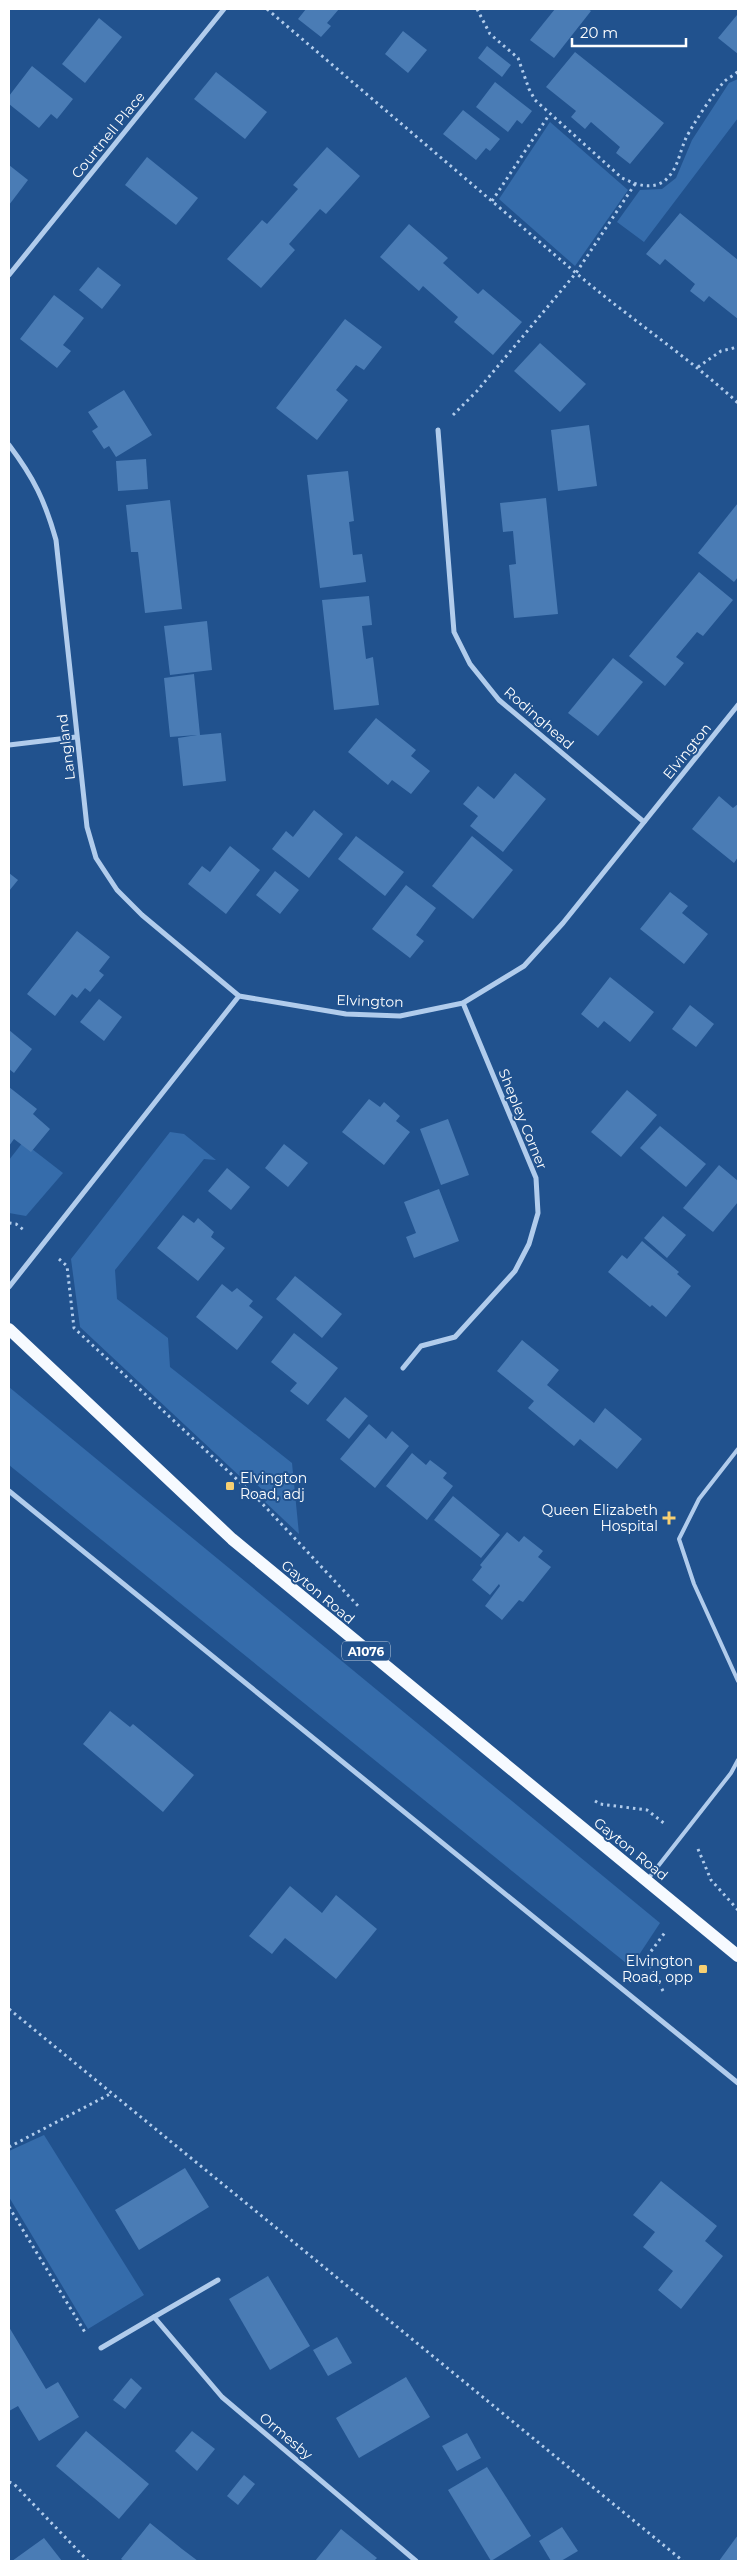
<svg xmlns="http://www.w3.org/2000/svg" width="747" height="2570" font-family="Montserrat,sans-serif">
<style>
.green{fill:#356cab}
.building{fill:#4a7cb5}
.lines{fill:none;stroke-linecap:round;stroke-linejoin:round}
.path{stroke:#b1ccec;stroke-width:3;stroke-dasharray:2.5 4;stroke-linecap:butt}
.lane{stroke:#b1ccec;stroke-width:4}
.street{stroke:#b1ccec;stroke-width:5}
.primary{stroke:#f6faff;stroke-width:12}
.poi-dot{fill:#f8d072;stroke:#21528e;stroke-width:2}
.labels{text-anchor:middle;dominant-baseline:central;stroke-width:4;stroke-linejoin:round;paint-order:stroke}
.shield{fill:#21528e;stroke:#bccbdd;stroke-width:1}
.shield-label{font-size:12px;font-weight:bold;fill:#fff}
.street-label{font-size:14px;fill:#fff;stroke:#21528e}
.poi-label{font-size:14px;fill:#fff;stroke:#21528e;text-anchor:end}
</style>
<rect width="100%" height="100%" fill="#21528e"/>
<g class="green">
<path d="M738,79v39l-94,124 -27,-20 23,-32 22,-1 14,-11 16,-38 37,-57z"/>
<path d="M550,122l78,68 -53,76 -76,-67z"/>
<path d="M170,1132l14,2 32,26 -12,-1 -89,111 2,29 51,39 2,29 122,96 7,71 -34,-32 5,-5 -19,-18 -4,4 -167,-156 -9,-68z"/>
<path d="M23,1142l40,31 -37,43 -17,-3v-53z"/>
<path d="M9,1387l651,536 -29,44 -622,-502z"/>
<path d="M44,2135l100,160 -56,34 -79,-132v-46z"/>
</g>
<g class="building">
<path d="M306,9h33l-12,14 4,3 -10,11 -23,-18z"/>
<path d="M555,9h33l3,2 -37,47 -24,-18z"/>
<path d="M737,15l1,1v38l-20,-16z"/>
<path d="M99,18l23,19 -37,46 -23,-19z"/>
<path d="M403,31l24,19 -19,23 -23,-19z"/>
<path d="M487,46l24,19 -9,12 -24,-19z"/>
<path d="M575,52l89,71 -34,41 -14,-11 4,-6 -29,-25 -6,7 -14,-12 5,-6 -30,-24z"/>
<path d="M32,66l41,33 -16,20 -6,-5 -12,14 -30,-24v-8z"/>
<path d="M216,72l51,40 -22,27 -51,-40z"/>
<path d="M495,82l37,29 -10,13 -5,-4 -9,12 -32,-25z"/>
<path d="M463,110l37,29 -10,12 -4,-3 -10,12 -33,-26z"/>
<path d="M327,147l33,29 -34,38 -6,-5 -31,35 6,6 -34,38 -34,-29 35,-39 5,4 31,-35 -5,-4z"/>
<path d="M147,157l51,41 -22,27 -51,-40z"/>
<path d="M9,165l19,15 -19,25z"/>
<path d="M680,213l58,47v59l-29,-23 -5,6 -14,-11 5,-7 -30,-25 -5,6 -14,-11z"/>
<path d="M409,224l39,34 -5,5 35,31 5,-5 39,33 -29,33 -39,-33 4,-5 -35,-31 -4,5 -39,-34z"/>
<path d="M98,267l23,18 -19,24 -23,-19z"/>
<path d="M54,295l30,23 -21,27 8,6 -14,17 -37,-29z"/>
<path d="M345,319l37,28 -18,23 -8,-5 -20,25 12,10 -31,40 -41,-32z"/>
<path d="M540,343l46,41 -26,28 -46,-41z"/>
<path d="M124,390l28,45 -36,22 -7,-11 -5,3 -12,-18 6,-4 -10,-15z"/>
<path d="M589,425l8,61 -39,5 -7,-61z"/>
<path d="M146,459l2,30 -30,2 -2,-30z"/>
<path d="M348,471l6,50 -5,1 4,33 9,-1 4,28 -46,6 -13,-113z"/>
<path d="M546,498l12,116 -44,4 -5,-53 7,-1 -3,-33 -10,1 -3,-29z"/>
<path d="M170,500l12,109 -37,4 -7,-61h-7l-5,-47z"/>
<path d="M738,503v74l-4,5 -36,-29z"/>
<path d="M699,572l34,28 -30,36 -6,-4 -21,25 8,6 -19,23 -36,-30z"/>
<path d="M369,596l3,29 -10,1 4,33 7,-2 6,48 -45,5 -12,-110z"/>
<path d="M207,621l5,49 -42,5 -6,-49z"/>
<path d="M613,658l30,24 -45,54 -30,-23z"/>
<path d="M194,674l6,61 21,-2 5,48 -43,5 -5,-48 19,-3 -27,2 -6,-59z"/>
<path d="M376,718l40,32 -5,6 19,15 -19,23 -19,-14 -4,5 -40,-33z"/>
<path d="M515,773l31,26 -43,53 -33,-26 8,-10 -15,-12 15,-18 16,13z"/>
<path d="M719,796l14,12 5,-4v53l-4,6 -42,-34z"/>
<path d="M314,810l29,24 -34,44 -37,-29 14,-18 7,6z"/>
<path d="M356,836l48,36 -19,24 -47,-37z"/>
<path d="M472,836l41,34 -40,49 -41,-33z"/>
<path d="M230,846l30,24 -34,44 -38,-30 14,-18 8,6z"/>
<path d="M275,871l24,19 -19,24 -24,-19z"/>
<path d="M9,873l9,7 -9,11z"/>
<path d="M406,885l30,23 -20,27 8,6 -14,17 -38,-29z"/>
<path d="M670,892l18,14 -6,7 26,21 -24,30 -44,-35z"/>
<path d="M77,931l33,26 -11,14 5,4 -14,17 -5,-4 -8,10 -5,-4 -17,22 -28,-22z"/>
<path d="M610,977l44,35 -24,30 -26,-21 -6,7 -17,-14z"/>
<path d="M99,999l23,18 -18,24 -24,-19z"/>
<path d="M690,1005l24,19 -18,23 -24,-18z"/>
<path d="M9,1030l23,19 -18,24 -5,-4z"/>
<path d="M9,1087l28,22 -4,5 17,15 -19,23 -17,-13 -5,7z"/>
<path d="M627,1090l30,25 -36,42 -30,-25z"/>
<path d="M369,1099l11,8 4,-5 16,14 -4,5 14,11 -26,33 -42,-33z"/>
<path d="M448,1119l21,56 -28,10 -21,-56z"/>
<path d="M660,1126l46,38 -20,23 -46,-39z"/>
<path d="M284,1144l24,19 -20,24 -23,-19z"/>
<path d="M719,1165l19,16v21l-25,30 -30,-24z"/>
<path d="M227,1168l23,19 -19,23 -23,-19z"/>
<path d="M439,1189l20,52 -45,17 -8,-21 10,-4 -12,-31z"/>
<path d="M183,1215l11,8 4,-5 16,14 -3,5 14,11 -27,33 -41,-33z"/>
<path d="M663,1216l23,19 -19,23 -23,-20z"/>
<path d="M642,1241l37,31 -2,2 14,12 -25,31 -14,-12 -2,2 -42,-35 14,-17 5,4z"/>
<path d="M295,1276l47,38 -20,24 -46,-39z"/>
<path d="M222,1284l10,8 5,-4 16,13 -4,5 14,11 -26,33 -41,-33z"/>
<path d="M294,1333l44,35 -30,37 -18,-14 7,-8 -26,-21z"/>
<path d="M522,1340l37,30 -12,15 47,38 11,-15 37,31 -25,30 -37,-30 -6,7 -46,-38 6,-7 -37,-30z"/>
<path d="M345,1397l23,19 -19,23 -23,-19z"/>
<path d="M369,1424l17,15 6,-8 17,15 -34,42 -35,-29z"/>
<path d="M412,1453l14,12 4,-5 17,13 -4,5 10,8 -26,34 -41,-34z"/>
<path d="M453,1496l47,39 -19,23 -47,-38z"/>
<path d="M507,1532l12,10 5,-6 19,15 -5,6 13,10 -28,35 -4,-2 -17,20 -17,-14 15,-20 -1,-2 -9,11 -18,-15 10,-13 -2,-2z"/>
<path d="M110,1711l20,16 3,-3 61,51 -31,37 -80,-68z"/>
<path d="M290,1886l32,27 14,-18 41,34 -41,50 -51,-41 -13,16 -23,-18z"/>
<path d="M185,2168l24,39 -70,43 -24,-40z"/>
<path d="M661,2181l56,45 -12,15 18,15 -42,53 -23,-19 15,-19 -30,-24 12,-15 -22,-17z"/>
<path d="M268,2276l42,70 -40,24 -41,-71z"/>
<path d="M9,2327l37,62 12,-7 21,35 -40,24 -21,-35 -9,5z"/>
<path d="M337,2337l15,26 -24,13 -15,-26z"/>
<path d="M406,2377l24,40 -71,41 -23,-40z"/>
<path d="M131,2378l11,10 -17,21 -12,-9z"/>
<path d="M86,2431l63,53 -30,35 -63,-53z"/>
<path d="M192,2431l23,18 -18,22 -22,-20z"/>
<path d="M467,2433l14,25 -24,13 -15,-25z"/>
<path d="M487,2467l44,69 -40,25 -43,-71z"/>
<path d="M244,2475l11,9 -17,21 -11,-9z"/>
<path d="M150,2523l32,26 16,12h-74l-3,-2z"/>
<path d="M562,2527l16,24 -17,10h-10l-12,-20z"/>
<path d="M341,2529l36,29 -3,3h-59z"/>
<path d="M738,2535v26h-19z"/>
<path d="M44,2538l18,23h-50z"/>
</g>
<g class="lines">
<g class="path">
<path d="M267,9l309,264c53,45 111,83 162,130"/>
<path d="M477,9l13,25 28,24 11,31 6,11 87,78c13,6 27,12 41,4 15,-11 16,-29 23,-44 7,-14 27,-44 37,-55 4,-5 11,-7 15,-12"/>
<path d="M492,201l57,-86"/>
<path d="M698,367l23,-16 17,-4"/>
<path d="M453,415l24,-24 99,-118 59,-89"/>
<path d="M9,1223l7,1 9,7"/>
<path d="M59,1259l8,7 7,62 183,170 102,109"/>
<path d="M595,1801l5,3 47,6 18,14"/>
<path d="M698,1849l13,31 27,30"/>
<path d="M663,1991l-17,-33 20,-27"/>
<path d="M9,2009l674,552"/>
<path d="M9,2147l103,-54"/>
<path d="M9,2207l77,127"/>
<path d="M9,2482l5,2 74,77"/>
</g>
<g class="lane">
<path d="M738,1449l-39,50 -20,40 15,45 44,97"/>
<path d="M648,1879l83,-106 7,-13"/>
</g>
<g class="street">
<path d="M9,275l215,-266"/>
<path d="M438,430l16,202 16,32 29,36 145,122"/>
<path d="M9,445c25,33 36,56 47,95l31,287 9,31 21,32 25,25 97,81 107,18 54,2 63,-13 61,-37 39,-43 175,-218"/>
<path d="M9,745l67,-8"/>
<path d="M9,1287l230,-291"/>
<path d="M403,1368l18,-22 34,-9 60,-66 14,-27 9,-31 -2,-35 -73,-175"/>
<path d="M9,1491l729,592"/>
<path d="M218,2280l-64,37 68,80 194,164"/>
<path d="M101,2348l53,-31"/>
</g>
<path class="primary" d="M9,1329l223,210 506,417"/>
</g>
<g class="poi-dot">
<rect x="225" y="1481" width="10" height="10" rx="2.5"/>
<path d="M666.5 1510.5h5v5h5v5h-5v5h-5v-5h-5v-5h5z"/>
<rect x="698" y="1964" width="10" height="10" rx="2.5"/>
</g>
<g class="labels">
<rect class="shield" x="342" y="1641.5" width="48" height="19" rx="4"/>
<g class="shield-label">
<text x="366" y="1651">A1076</text>
</g>
<g class="street-label">
<text transform="translate(108 135) rotate(-51)">Courtnell Place</text>
<text transform="translate(539 718) rotate(41)">Rodinghead</text>
<text transform="translate(66 747) rotate(-97)">Langland</text>
<text transform="translate(687 751) rotate(-51)">Elvington</text>
<text transform="translate(370 1001) rotate(2)">Elvington</text>
<text transform="translate(523 1119) rotate(68)">Shepley Corner</text>
<text transform="translate(318 1592) rotate(40)">Gayton Road</text>
<text transform="translate(631 1849) rotate(39)">Gayton Road</text>
<text transform="translate(286 2436) rotate(40)">Ormesby</text>
</g>
<g class="poi-label">
<text x="240" y="1478" text-anchor="start">Elvington<tspan x="240" dy="16">Road, adj</tspan></text>
<text x="658" y="1510">Queen Elizabeth<tspan x="658" dy="16">Hospital</tspan></text>
<text x="693" y="1961">Elvington<tspan x="693" dy="16">Road, opp</tspan></text>
</g>
</g>
<rect width="747" height="2570" fill="none" stroke="#ffffff" stroke-width="20"/>
<path d="M572 38v8h114v-8" fill="none" stroke="#ffffff" stroke-width="2.5"/>
<text x="580" y="38" font-size="15" fill="#ffffff" stroke="#21528e" stroke-width="4" paint-order="stroke">20 m</text>
</svg>
